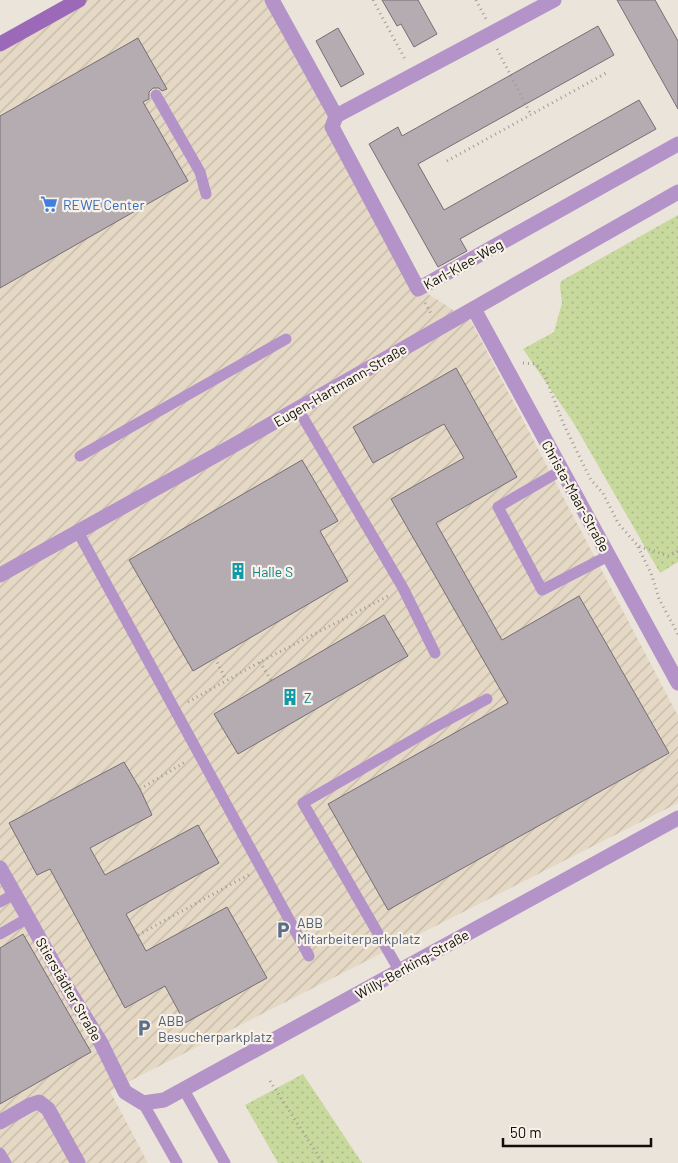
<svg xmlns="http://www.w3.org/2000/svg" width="678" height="1163" font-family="Barlow,sans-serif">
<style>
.industrial{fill:url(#industrial-furrows)}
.grass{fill:url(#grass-dots)}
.building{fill:#b5acb2;stroke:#776e74}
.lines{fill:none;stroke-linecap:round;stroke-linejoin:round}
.path{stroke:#a09b94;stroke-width:3;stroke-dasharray:1 4;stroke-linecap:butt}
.service{stroke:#b493c8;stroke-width:11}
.minor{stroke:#b493c8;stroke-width:15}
.secondary{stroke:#9c69b8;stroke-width:15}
.labels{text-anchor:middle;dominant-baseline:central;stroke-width:4.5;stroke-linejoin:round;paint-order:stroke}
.shop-label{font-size:14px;fill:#366cbe;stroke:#f7f1e8;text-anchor:start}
.street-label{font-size:14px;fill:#110f0c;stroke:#f7f1e8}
.culture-label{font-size:14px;fill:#0d838f;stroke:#f7f1e8;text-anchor:start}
.service-label{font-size:14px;fill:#4e5e75;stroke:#f7f1e8;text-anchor:start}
</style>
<defs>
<pattern id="industrial-furrows" width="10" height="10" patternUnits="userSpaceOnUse" patternTransform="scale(1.25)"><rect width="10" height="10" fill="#e5d9c5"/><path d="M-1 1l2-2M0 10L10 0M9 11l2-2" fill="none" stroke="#c3b9a8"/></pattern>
<pattern id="grass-dots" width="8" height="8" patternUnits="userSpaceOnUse" patternTransform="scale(1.25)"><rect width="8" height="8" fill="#c8d99d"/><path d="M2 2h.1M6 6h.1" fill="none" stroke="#abb986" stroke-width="1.8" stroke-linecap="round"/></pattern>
</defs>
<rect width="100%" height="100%" fill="#eae4db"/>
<path class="industrial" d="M73,0h197l158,294 43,27 207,395v87l-568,288 38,72h-148v-1121z"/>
<g class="grass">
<path d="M678,215v347l-18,11 -87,-151 -50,-73 31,-17 8,-29 -2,-17 1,-5z"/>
<path d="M303,1074l59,89h-84l-33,-58z"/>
</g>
<g class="building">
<path d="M382,0h36l19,34 -23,13 -13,-23 -4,2z"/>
<path d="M617,0h38l23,41v68z"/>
<path d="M598,26l16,29 -196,109 26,46 195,-110 17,29 -196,110 7,12 -29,16 -69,-123 29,-17 4,9z"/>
<path d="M338,28l26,46 -23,13 -25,-46z"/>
<path d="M138,38l29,51 -5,2 -3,-3h-6l-4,4v7l-6,3 45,79 -188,107v-172z"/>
<path d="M456,368l61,109 -81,46 66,117 77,-44 90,157 -281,157 -60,-106 180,-101 -117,-204 73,-41 -20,-34 -71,39 -20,-36z"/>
<path d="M302,460l36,61 -18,10 28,50 -155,90 -64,-111z"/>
<path d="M384,615l24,41 -170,98 -24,-40z"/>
<path d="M124,762l16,27 12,26 -62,33 15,27 93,-50 21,38 -93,51 20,37 81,-44 40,71 -82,45 -20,-37 -40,22 -75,-139 -13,6 -28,-52z"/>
<path d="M23,934l68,118 -91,52v-156z"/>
</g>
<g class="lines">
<g class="path">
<path d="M373,0l33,61"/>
<path d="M476,0l10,19"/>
<path d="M497,49l34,66"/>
<path d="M447,161l161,-89"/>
<path d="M425,303l7,12"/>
<path d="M523,363l13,1 8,10 20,51 27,55 12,13 15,30 20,23 31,10 9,-5"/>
<path d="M638,547l13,26 8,26 19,35"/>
<path d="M215,658l11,22"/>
<path d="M260,662l11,18"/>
<path d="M188,702l72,-40 130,-67"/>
<path d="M140,789l47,-28"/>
<path d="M138,935l112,-61"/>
<path d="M270,1081l53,82"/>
</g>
<g class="service">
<path d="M156,95l44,77 6,22"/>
<path d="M298,409l105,179 32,65"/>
<path d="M80,456l206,-117"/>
<path d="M562,470l-64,37 44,83 66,-34"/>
<path d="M78,532l231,424"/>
<path d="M0,902l14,-8"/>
<path d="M0,934l28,-16"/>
<path d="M399,970l-96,-167 132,-76 52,-28"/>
<path d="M184,1090l41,73"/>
<path d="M143,1103l34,60"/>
<path d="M0,1153l6,10"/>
</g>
<g class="minor">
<path d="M272,0l64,116 218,-116"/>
<path d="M336,116l-4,11 86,162 260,-145"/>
<path d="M474,309l204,374"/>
<path d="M0,575l236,-131 442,-252"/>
<path d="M0,868l69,123 32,52 24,49 18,11 21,-3 514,-282"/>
<path d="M0,1122l30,-17 9,-3 9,7 30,54"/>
</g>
<path class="secondary" d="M0,44l79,-44"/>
</g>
<defs>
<g id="supermarket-bare" transform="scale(1.35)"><path d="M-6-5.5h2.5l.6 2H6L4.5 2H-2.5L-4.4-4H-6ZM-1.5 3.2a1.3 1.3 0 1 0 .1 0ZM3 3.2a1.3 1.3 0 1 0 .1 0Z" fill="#3f7fe0" stroke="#f7f1e8" stroke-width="2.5" paint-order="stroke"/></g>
<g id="building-bare" transform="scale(1.35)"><path d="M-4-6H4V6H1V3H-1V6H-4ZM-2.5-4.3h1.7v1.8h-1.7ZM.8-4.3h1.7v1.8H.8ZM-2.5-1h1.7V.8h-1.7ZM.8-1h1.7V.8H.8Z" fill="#0f9aa8" stroke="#f7f1e8" stroke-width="2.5" paint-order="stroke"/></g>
<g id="parking-bare" transform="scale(1.35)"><path d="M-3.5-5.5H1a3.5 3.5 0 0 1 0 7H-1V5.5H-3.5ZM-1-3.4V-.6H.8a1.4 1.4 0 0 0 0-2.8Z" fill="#5c6f8a" stroke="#f7f1e8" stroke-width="2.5" paint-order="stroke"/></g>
</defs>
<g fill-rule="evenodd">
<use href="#supermarket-bare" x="49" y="204"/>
<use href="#building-bare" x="238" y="571"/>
<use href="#building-bare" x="290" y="697"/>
<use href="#parking-bare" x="283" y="930"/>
<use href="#parking-bare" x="144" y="1028"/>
</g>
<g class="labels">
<g class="shop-label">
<text x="63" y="204">REWE Center</text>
</g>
<g class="street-label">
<text transform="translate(463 264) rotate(-29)">Karl-Klee-Weg</text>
<text transform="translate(340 385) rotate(-30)">Eugen-Hartmann-Straße</text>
<text transform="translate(576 496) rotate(61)">Christa-Maar-Straße</text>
<text transform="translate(412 964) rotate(-29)">Willy-Berking-Straße</text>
<text transform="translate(69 989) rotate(60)">Stierstädter Straße</text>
</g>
<g class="culture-label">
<text x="252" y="571">Halle S</text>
<text x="304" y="697">Z</text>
</g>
<g class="service-label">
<text x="297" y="922">ABB<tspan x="297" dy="16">Mitarbeiterparkplatz</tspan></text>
<text x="158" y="1020">ABB<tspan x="158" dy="16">Besucherparkplatz</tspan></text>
</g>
</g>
<path d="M503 1138v8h148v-8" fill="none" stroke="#110f0c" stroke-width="2.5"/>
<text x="510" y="1138" font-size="15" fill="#110f0c" stroke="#f7f1e8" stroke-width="4" paint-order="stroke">50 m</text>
</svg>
